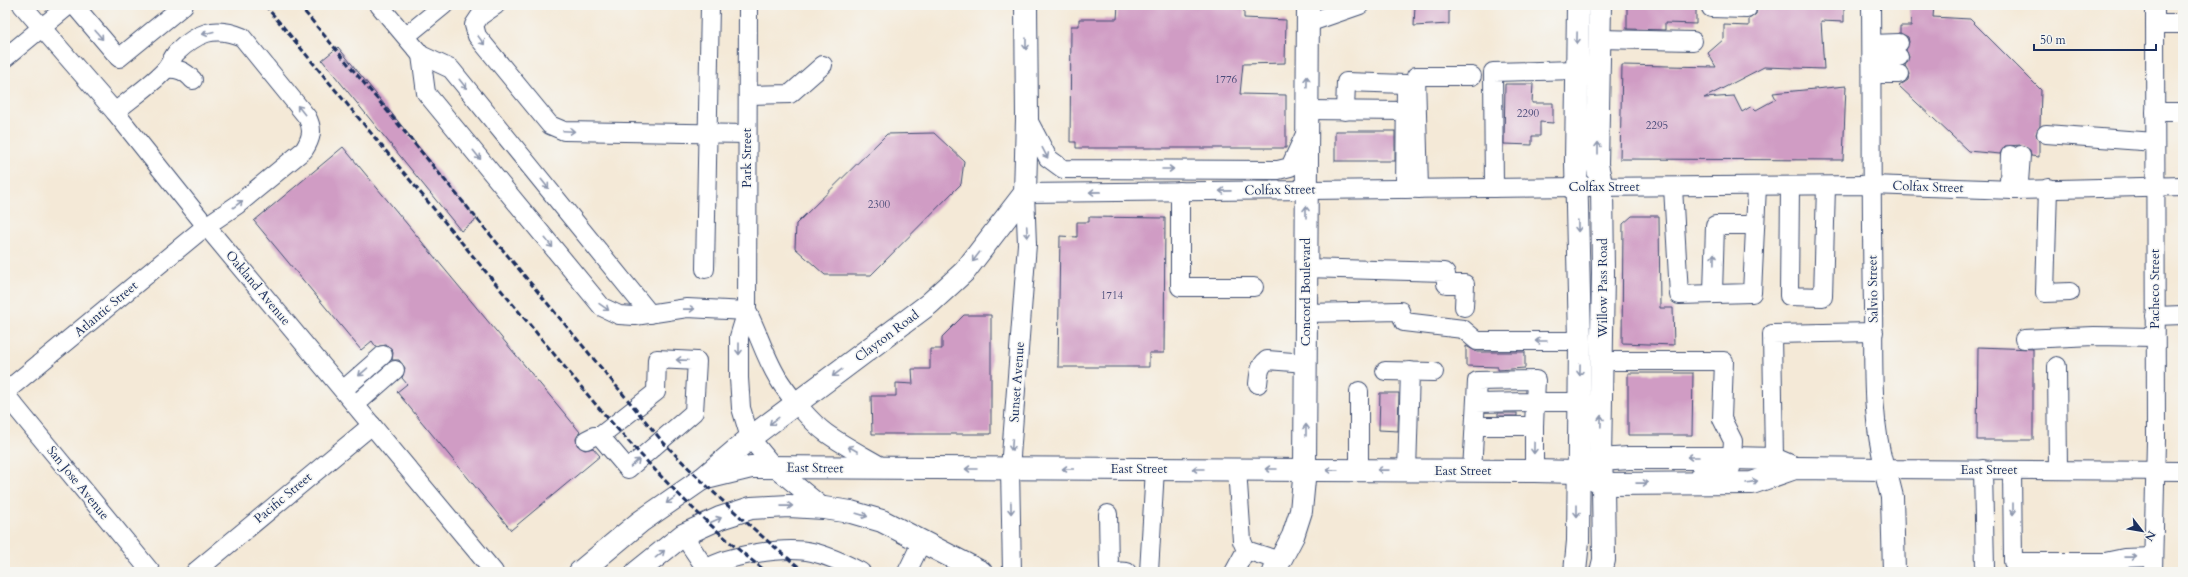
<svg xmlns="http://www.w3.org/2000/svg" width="2188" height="577" font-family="Cardo,serif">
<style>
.building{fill:#d09cc4}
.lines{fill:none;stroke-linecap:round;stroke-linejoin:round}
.minor-casing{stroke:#3c4b70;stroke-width:20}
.major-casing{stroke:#3c4b70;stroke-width:24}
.minor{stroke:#fff;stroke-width:18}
.major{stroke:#fff;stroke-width:22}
.rail{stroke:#1b2f5e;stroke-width:3;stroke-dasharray:6 3;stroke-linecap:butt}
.oneway{stroke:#8d97ae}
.labels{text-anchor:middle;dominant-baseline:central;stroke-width:3;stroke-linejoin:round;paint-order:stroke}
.number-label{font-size:11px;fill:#484a78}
.street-label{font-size:13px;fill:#1b2f5e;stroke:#f6f6f2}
</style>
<rect width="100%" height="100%" fill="#f6f6f2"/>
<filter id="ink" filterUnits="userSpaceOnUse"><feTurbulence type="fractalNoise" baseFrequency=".025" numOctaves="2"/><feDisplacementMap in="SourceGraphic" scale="8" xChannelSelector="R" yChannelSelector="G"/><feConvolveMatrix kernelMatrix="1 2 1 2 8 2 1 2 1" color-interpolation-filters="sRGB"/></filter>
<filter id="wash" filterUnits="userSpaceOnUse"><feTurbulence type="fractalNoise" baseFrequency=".012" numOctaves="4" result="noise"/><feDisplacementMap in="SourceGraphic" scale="16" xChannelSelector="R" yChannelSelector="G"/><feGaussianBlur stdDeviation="0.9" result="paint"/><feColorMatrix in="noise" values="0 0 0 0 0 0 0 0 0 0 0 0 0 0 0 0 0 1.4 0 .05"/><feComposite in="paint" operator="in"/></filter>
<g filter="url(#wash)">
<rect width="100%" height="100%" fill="#f4e9d7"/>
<g id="blocks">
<g class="building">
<path d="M1118,5h126v13l42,2 -1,43 -42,1 -3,30 46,1v53h-210v-6h-6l1,-116h8v-7h38z"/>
<path d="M1415,5h34v19l-35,2z"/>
<path d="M1627,5h69v19l-31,-1v7l-38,-1z"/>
<path d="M1757,5h87v17l-23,-1 3,48 -60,-2 -60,31 30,-2 8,16 10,-6 4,4 20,-11 -3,-6 73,-7 -3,74 -223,-1 2,-94 94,2 -8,-14 16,-14v-14l25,1v-7l7,-5z"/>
<path d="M1910,5h24l-1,12 37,2 71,71 -1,36 -4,8 3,8v15l-8,-1 -1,-6 -8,-5 -17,1 -5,8 -32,-3 -69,-65 9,-6 1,-6 -4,-8 4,-9 -3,-7 3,-8 -1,-5 -8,-4v-7h11z"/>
<path d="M338,47l139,172 -16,12 -139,-171z"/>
<path d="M1505,84h28l-1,19h21v20l-13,-1v14h-8v9l-28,-1z"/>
<rect x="1335" y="131" width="60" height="30"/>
<path d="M934,133l30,28 -3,23 -90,91h-46l-30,-27 1,-24 91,-90z"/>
<path d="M343,147l237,285 -4,7 1,6 8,5 8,-2 7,8 -89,74 -114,-138 10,-8 -5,-6 3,-10 -6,-8h-7l1,-7 -2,-5 -5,-3 -10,2 -4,-6 -11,9 -107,-129z"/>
<path d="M1632,216h27l1,92h13l1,37 -52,-2 1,-119z"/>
<path d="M1089,217l76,1 -1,135h-15v14h-91l2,-131 17,1v-15h12z"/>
<path d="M964,315h27v119h-119l-1,-38h25v-13l17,1 -1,-15h18v-20h12v-12z"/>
<path d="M1466,346l11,6h48v16l-27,2v-3l-32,-1z"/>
<path d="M1978,347l55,2v91h-56z"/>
<path d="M1628,373h65l-1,62h-64z"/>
<path d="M1380,393h19l-1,38 -19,-1z"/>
<rect x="1498" y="413" width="19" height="3"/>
</g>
</g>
</g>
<g filter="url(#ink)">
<use href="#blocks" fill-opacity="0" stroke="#3c4b70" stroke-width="1"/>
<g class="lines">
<g class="minor-casing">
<g id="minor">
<path d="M22,5l93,107 91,114 288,346"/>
<path d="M74,5l45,53 65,-53"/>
<path d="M379,5l42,50 30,14 199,245"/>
<path d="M496,5l-16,11 -6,9 3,11 73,89 14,6 183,3"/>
<path d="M748,5l-1,306 -8,26v41l2,30 9,30 24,29 50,41"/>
<path d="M1711,5v3l36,1"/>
<path d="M1871,5c1,100 0,201 2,301 1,54 -3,110 12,163l298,2"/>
<path d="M1308,23l52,-18"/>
<path d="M2155,24h28"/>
<path d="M406,36l38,-31"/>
<path d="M1599,39l94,2"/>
<path d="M1872,44l27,-1"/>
<path d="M421,55l5,38 176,214 17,8 16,1 52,-8 60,3"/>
<path d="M5,58l64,-53"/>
<path d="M1872,58l27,-1"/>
<path d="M166,69c12,-1 19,2 27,11"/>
<path d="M1872,74h27"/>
<path d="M748,95l42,-1 33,-29"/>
<path d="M1307,110l99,1"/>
<path d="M1345,111l1,-29 60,2 -1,105"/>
<path d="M2155,112h28"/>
<path d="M1027,118l21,40 15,11 215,1 12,-3 16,-35"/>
<path d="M2046,134l109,8"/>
<path d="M2010,155l-1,26 4,9 6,-8 2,-27"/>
<path d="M1790,186l-1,110 34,1 3,-111"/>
<path d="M1673,187l6,108 73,-2 5,-107"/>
<path d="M1494,188l-1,-116 84,-2"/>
<path d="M2048,188l-3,105 25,-1"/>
<path d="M1419,189l-3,-113h56"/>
<path d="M1180,191v96h74"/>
<path d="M1306,268l138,4 2,2v10h19l-1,23"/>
<path d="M705,269l5,-264"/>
<path d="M1713,293l2,-68h39"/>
<path d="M747,311c12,23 19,50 34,72 10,15 30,39 45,50 18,13 40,24 60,36"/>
<path d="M1306,313l94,-2 4,11 59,7 14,12h103"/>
<path d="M2155,316l28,-1"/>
<path d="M2024,339l70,-3 61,1"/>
<path d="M1603,361h121l-2,58 11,22 -2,27 -9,5 -22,1"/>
<path d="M2057,366l1,104"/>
<path d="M1385,371l49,1"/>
<path d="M1258,384c1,-9 1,-18 9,-24l39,3"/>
<path d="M343,390l40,-35"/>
<path d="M5,392l201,-166 31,-21 67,-55c7,-11 10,-20 3,-33l-65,-80c-28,-12 -45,-4 -66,16 -4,5 -6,11 -10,16 -12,14 -36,30 -51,43"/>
<path d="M5,394l146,178"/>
<path d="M355,405l40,-35"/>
<path d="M1475,426h59l1,-24h44"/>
<path d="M586,440l8,-4h6l56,-44 1,-33 40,2 -3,51 -66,57 -28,-33"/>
<path d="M1774,459l-2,-125 102,-2"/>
<path d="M1237,469l5,72 4,9 34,11"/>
<path d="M1983,469l2,100 -2,3"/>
<path d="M1359,470v-79"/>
<path d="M2012,470l1,92h92l19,-4 29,-1"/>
<path d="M1407,471l3,-100"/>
<path d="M1472,471l5,-90 59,-1 -1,22 -59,1"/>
<path d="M1534,471v-45"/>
<path d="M1108,514l1,53 4,4 14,1"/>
<path d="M683,535l23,34"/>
<path d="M195,572l177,-147"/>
<path d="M702,572c20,-17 85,-26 110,-20 18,4 34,12 49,20"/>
<path d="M907,572l15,-31"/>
<path d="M1012,572l-2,-103 17,-225 -2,-51 553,-6 293,-2 142,5 170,-4"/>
<path d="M1149,572l6,-103"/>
<path d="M1234,572l12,-22"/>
<path d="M2153,572l3,-132 -1,-435"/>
</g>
</g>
<g class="major-casing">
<g id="major">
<path d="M1600,5l-3,160 5,22 1,86 -3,187 3,24 1,76 -3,12"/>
<path d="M1587,466l13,-6 29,-2h103l42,1 21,9"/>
<path d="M702,479l49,-12 783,4 43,1 26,12 149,-1 43,-15 90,1 7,28 2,75"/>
<path d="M580,572l60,-50 62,-43 48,-41 179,-134 36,-33 60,-78 2,-75 -1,-113"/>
<path d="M637,572l46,-37 37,-17 31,-10 38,-2 35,2 27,4 31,9 99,51"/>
<path d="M1274,572l19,-36 8,-25 4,-42 3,-464"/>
<path d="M1575,572l3,-31 2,-200 -4,-179 2,-157"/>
</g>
</g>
<use href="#minor" class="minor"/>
<use href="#major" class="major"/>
<g class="rail">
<path d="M265,5l332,401c53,60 106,118 170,166"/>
<path d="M299,5l363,436c45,47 92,90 143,131"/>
</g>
</g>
<defs><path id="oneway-shaft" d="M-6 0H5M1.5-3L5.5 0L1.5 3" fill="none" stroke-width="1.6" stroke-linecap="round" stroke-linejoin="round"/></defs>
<g class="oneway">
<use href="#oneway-shaft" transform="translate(208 33) rotate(166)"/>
<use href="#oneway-shaft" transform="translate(99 35) rotate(50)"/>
<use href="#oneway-shaft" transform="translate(1577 38) rotate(91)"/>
<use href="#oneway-shaft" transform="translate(481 40) rotate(54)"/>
<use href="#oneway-shaft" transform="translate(1026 44) rotate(90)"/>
<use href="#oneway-shaft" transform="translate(1307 82) rotate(-89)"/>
<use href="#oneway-shaft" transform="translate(463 84) rotate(51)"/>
<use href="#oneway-shaft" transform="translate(301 110) rotate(-129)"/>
<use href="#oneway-shaft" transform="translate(569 131) rotate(3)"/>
<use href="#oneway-shaft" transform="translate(1598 148) rotate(-90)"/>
<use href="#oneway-shaft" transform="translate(1045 153) rotate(62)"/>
<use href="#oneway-shaft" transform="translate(477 155) rotate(51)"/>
<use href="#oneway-shaft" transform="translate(1168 169)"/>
<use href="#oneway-shaft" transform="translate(545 184) rotate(51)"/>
<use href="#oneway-shaft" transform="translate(1225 191) rotate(179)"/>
<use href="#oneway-shaft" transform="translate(1095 192) rotate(179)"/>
<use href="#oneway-shaft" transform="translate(238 204) rotate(-37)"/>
<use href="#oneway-shaft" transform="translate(1306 212) rotate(-90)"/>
<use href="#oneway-shaft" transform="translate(1578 226) rotate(89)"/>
<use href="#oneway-shaft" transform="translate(1027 232) rotate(87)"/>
<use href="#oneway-shaft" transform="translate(549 243) rotate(51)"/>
<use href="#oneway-shaft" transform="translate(976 257) rotate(127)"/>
<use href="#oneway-shaft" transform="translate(1714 259) rotate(-89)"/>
<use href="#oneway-shaft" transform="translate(604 307) rotate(35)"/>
<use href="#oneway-shaft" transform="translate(689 309) rotate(-1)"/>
<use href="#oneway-shaft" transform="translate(1541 341) rotate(-180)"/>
<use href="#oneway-shaft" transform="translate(739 349) rotate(90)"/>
<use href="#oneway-shaft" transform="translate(682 360) rotate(-178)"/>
<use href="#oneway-shaft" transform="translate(1580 370) rotate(91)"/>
<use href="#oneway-shaft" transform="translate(363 372) rotate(139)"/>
<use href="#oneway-shaft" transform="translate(837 373) rotate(143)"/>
<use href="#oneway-shaft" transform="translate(774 421) rotate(143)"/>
<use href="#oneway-shaft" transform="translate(1601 421) rotate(-89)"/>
<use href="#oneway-shaft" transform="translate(1306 430) rotate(-90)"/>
<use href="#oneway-shaft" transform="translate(1012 445) rotate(94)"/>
<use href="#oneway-shaft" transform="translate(1534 448) rotate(91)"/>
<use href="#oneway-shaft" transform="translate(853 449) rotate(-150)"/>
<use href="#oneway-shaft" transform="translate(1693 457) rotate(-180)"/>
<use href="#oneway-shaft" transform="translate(635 463) rotate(-41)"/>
<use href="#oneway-shaft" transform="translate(971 469) rotate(-180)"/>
<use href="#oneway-shaft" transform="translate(1068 469) rotate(180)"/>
<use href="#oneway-shaft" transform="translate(1198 469) rotate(-180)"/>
<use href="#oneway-shaft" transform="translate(1271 469) rotate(180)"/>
<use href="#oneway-shaft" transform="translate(1332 470) rotate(-179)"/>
<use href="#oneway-shaft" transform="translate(1383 470) rotate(-179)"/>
<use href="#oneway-shaft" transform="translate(1752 482) rotate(-10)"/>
<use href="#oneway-shaft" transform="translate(1642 483) rotate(-1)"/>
<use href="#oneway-shaft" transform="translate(671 500) rotate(145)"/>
<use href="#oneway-shaft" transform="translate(787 506) rotate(-1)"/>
<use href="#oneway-shaft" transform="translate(1011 508) rotate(89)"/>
<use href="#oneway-shaft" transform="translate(2013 509) rotate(90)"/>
<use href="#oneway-shaft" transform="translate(1577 511) rotate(90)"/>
<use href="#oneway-shaft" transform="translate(862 515) rotate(16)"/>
<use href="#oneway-shaft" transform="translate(716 520) rotate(-24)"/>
<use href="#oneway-shaft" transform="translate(660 554) rotate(-39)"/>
<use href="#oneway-shaft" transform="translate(2131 557) rotate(-1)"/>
</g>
</g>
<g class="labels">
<g class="number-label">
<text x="1226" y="79">1776</text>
<text x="1528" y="113">2290</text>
<text x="1657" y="125">2295</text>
<text x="879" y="204">2300</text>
<text x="1112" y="295">1714</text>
</g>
<g class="street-label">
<text transform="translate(747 158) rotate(-90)">Park Street</text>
<text x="1604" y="187">Colfax Street</text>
<text transform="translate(1928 187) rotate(2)">Colfax Street</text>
<text transform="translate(1280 190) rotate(-1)">Colfax Street</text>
<text transform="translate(258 288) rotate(50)">Oakland Avenue</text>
<text transform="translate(1603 288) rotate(-90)">Willow Pass Road</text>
<text transform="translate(1873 289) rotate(-91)">Salvio Street</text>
<text transform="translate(2155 289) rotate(-90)">Pacheco Street</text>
<text transform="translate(1306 292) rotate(-90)">Concord Boulevard</text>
<text transform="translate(106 309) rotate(-40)">Atlantic Street</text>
<text transform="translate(887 336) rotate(-37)">Clayton Road</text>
<text transform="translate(1017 382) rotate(-86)">Sunset Avenue</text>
<text transform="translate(815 468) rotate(1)">East Street</text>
<text x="1139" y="469">East Street</text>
<text x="1989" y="470">East Street</text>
<text x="1463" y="471">East Street</text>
<text transform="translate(78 483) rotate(51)">San Jose Avenue</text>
<text transform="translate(283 498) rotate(-40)">Pacific Street</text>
</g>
</g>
<rect width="2188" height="577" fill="none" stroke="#f6f6f2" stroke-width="20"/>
<g transform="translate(2142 531) rotate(121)" stroke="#f6f6f2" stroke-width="3" paint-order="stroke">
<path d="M0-3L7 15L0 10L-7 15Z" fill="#1b2f5e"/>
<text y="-6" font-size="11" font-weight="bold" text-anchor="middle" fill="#1b2f5e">N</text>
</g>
<path d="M2034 44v6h122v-6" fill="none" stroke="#1b2f5e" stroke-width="2"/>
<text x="2040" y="44" font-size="12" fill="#1b2f5e" stroke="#f6f6f2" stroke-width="3" paint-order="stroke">50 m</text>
</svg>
